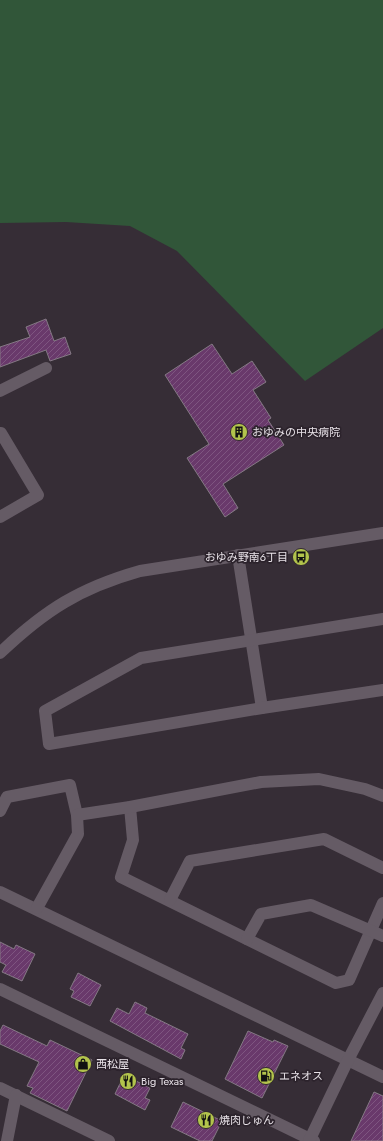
<svg xmlns="http://www.w3.org/2000/svg" width="383" height="1141" font-family="Jost,'Noto Sans JP',sans-serif">
<style>
.pitch{fill:#315639}
.building{fill:url(#building-hatch);stroke:#847984}
.lines{fill:none;stroke-linecap:round;stroke-linejoin:round}
.minor{stroke:#655b65;stroke-width:12}
.labels{text-anchor:middle;dominant-baseline:central;stroke-width:3.5;stroke-linejoin:round;paint-order:stroke}
.poi-label{font-size:11px;fill:#e8e2e8;stroke:#2c232c;text-anchor:start}
</style>
<defs>
<pattern id="building-hatch" width="6" height="6" patternUnits="userSpaceOnUse"><rect width="6" height="6" fill="#69396b"/><path d="M-1 1l2-2M0 6l6-6M5 7l2-2" fill="none" stroke="#7e5580"/></pattern>
</defs>
<rect width="100%" height="100%" fill="#362d36"/>
<path class="pitch" d="M0,0h383v328l-78,53 -128,-130 -47,-25 -64,-4 -66,1z"/>
<g class="building">
<path d="M46,319l8,22 11,-4 6,17 -21,7 -4,-11 -46,17v-20l30,-10 -4,-10z"/>
<path d="M212,344l20,30 20,-13 14,21 -13,8 18,28 -3,2 16,25 -61,39 15,24 -13,9 -38,-59 22,-14 -44,-69z"/>
<path d="M0,942l14,7 2,-4 19,9 -13,27 -20,-9 4,-7 -6,-3z"/>
<path d="M78,973l23,12 -11,21 -19,-9 3,-6 -4,-2z"/>
<path d="M135,1002l12,6 -2,5 43,21 -7,14 4,2 -4,9 -71,-38 7,-13 12,6z"/>
<path d="M3,1025l44,21 3,-6 42,20 -25,51 -37,-18 3,-5 -6,-2 12,-24 -39,-18v-13z"/>
<path d="M248,1031l25,11 1,-2 14,6 -26,52 -37,-19z"/>
<path d="M124,1075l26,13 -5,10 5,2 -5,10 -30,-16z"/>
<path d="M374,1092l9,4v45h-32z"/>
<path d="M183,1102l39,19 -10,20h-12l-29,-14z"/>
</g>
<g class="lines">
<g class="minor">
<path d="M0,391l46,-23"/>
<path d="M0,433h1l37,62 -38,22"/>
<path d="M238,555l24,153"/>
<path d="M383,619l-242,39 -96,53 4,33 213,-36 121,-18"/>
<path d="M0,653c45,-43 80,-65 140,-82l243,-38"/>
<path d="M130,807l3,33 -12,37 215,106 13,-3 34,-77"/>
<path d="M0,811l7,-14 63,-12 7,30"/>
<path d="M0,892l383,185"/>
<path d="M170,900l20,-39 134,-22 59,29"/>
<path d="M37,908l41,-74 -1,-19 53,-8 131,-25 58,-3 46,10 18,7"/>
<path d="M247,939l14,-25 50,-9 72,31"/>
<path d="M0,989l314,152"/>
<path d="M0,1088l109,53"/>
<path d="M7,1141l9,-46"/>
<path d="M309,1141l39,-81 35,-67"/>
</g>
</g>
<defs>
<g id="building-disc" transform="scale(0.9)"><circle r="9.5" fill="#b2c34c" stroke="#2c232c"/><path d="M-4-6H4V6H1V3H-1V6H-4ZM-2.5-4.3h1.7v1.8h-1.7ZM.8-4.3h1.7v1.8H.8ZM-2.5-1h1.7V.8h-1.7ZM.8-1h1.7V.8H.8Z" fill="#111"/></g>
<g id="bus-disc" transform="scale(0.9)"><circle r="9.5" fill="#b2c34c" stroke="#2c232c"/><path d="M-5-6H5V4H4V6H2V4H-2V6H-4V4H-5ZM-3.5-4V0h7V-4ZM-3.5 1.2v1.5H-2V1.2ZM2 1.2v1.5H3.5V1.2Z" fill="#111"/></g>
<g id="shop-disc" transform="scale(0.9)"><circle r="9.5" fill="#b2c34c" stroke="#2c232c"/><path d="M-5-2.5h2.3a2.7 3.5 0 0 1 5.4 0H5L5.5 6h-11ZM-1.5-2.5h3a1.5 2.3 0 0 0-3 0Z" fill="#111"/></g>
<g id="fuel-disc" transform="scale(0.9)"><circle r="9.5" fill="#b2c34c" stroke="#2c232c"/><path d="M-5.5-6h7V0h2V4h1.3V-2.5L3-4.5l.8-.8L6-3V5H2.5V1h-1V6h-7ZM-4.2-4.7v3.2H.2V-4.7Z" fill="#111"/></g>
<g id="restaurant-disc" transform="scale(0.9)"><circle r="9.5" fill="#b2c34c" stroke="#2c232c"/><path d="M-5-6h1v4h1v-4h1v4h1v-4h1v5L-1.5 .5V6h-2V.5L-5-1ZM5-6V6H3V1.5H1.5Q1.5-4 5-6Z" fill="#111"/></g>
</defs>
<g fill-rule="evenodd">
<use href="#building-disc" x="239" y="432"/>
<use href="#bus-disc" x="301" y="557"/>
<use href="#shop-disc" x="83" y="1064"/>
<use href="#fuel-disc" x="266" y="1076"/>
<use href="#restaurant-disc" x="128" y="1081"/>
<use href="#restaurant-disc" x="206" y="1120"/>
</g>
<g class="labels">
<g class="poi-label">
<text x="252" y="432">おゆみの中央病院</text>
<text x="288" y="557" text-anchor="end">おゆみ野南6丁目</text>
<text x="96" y="1064">西松屋</text>
<text x="279" y="1076">エネオス</text>
<text x="141" y="1081">Big Texas</text>
<text x="219" y="1120">焼肉じゅん</text>
</g>
</g>
</svg>
